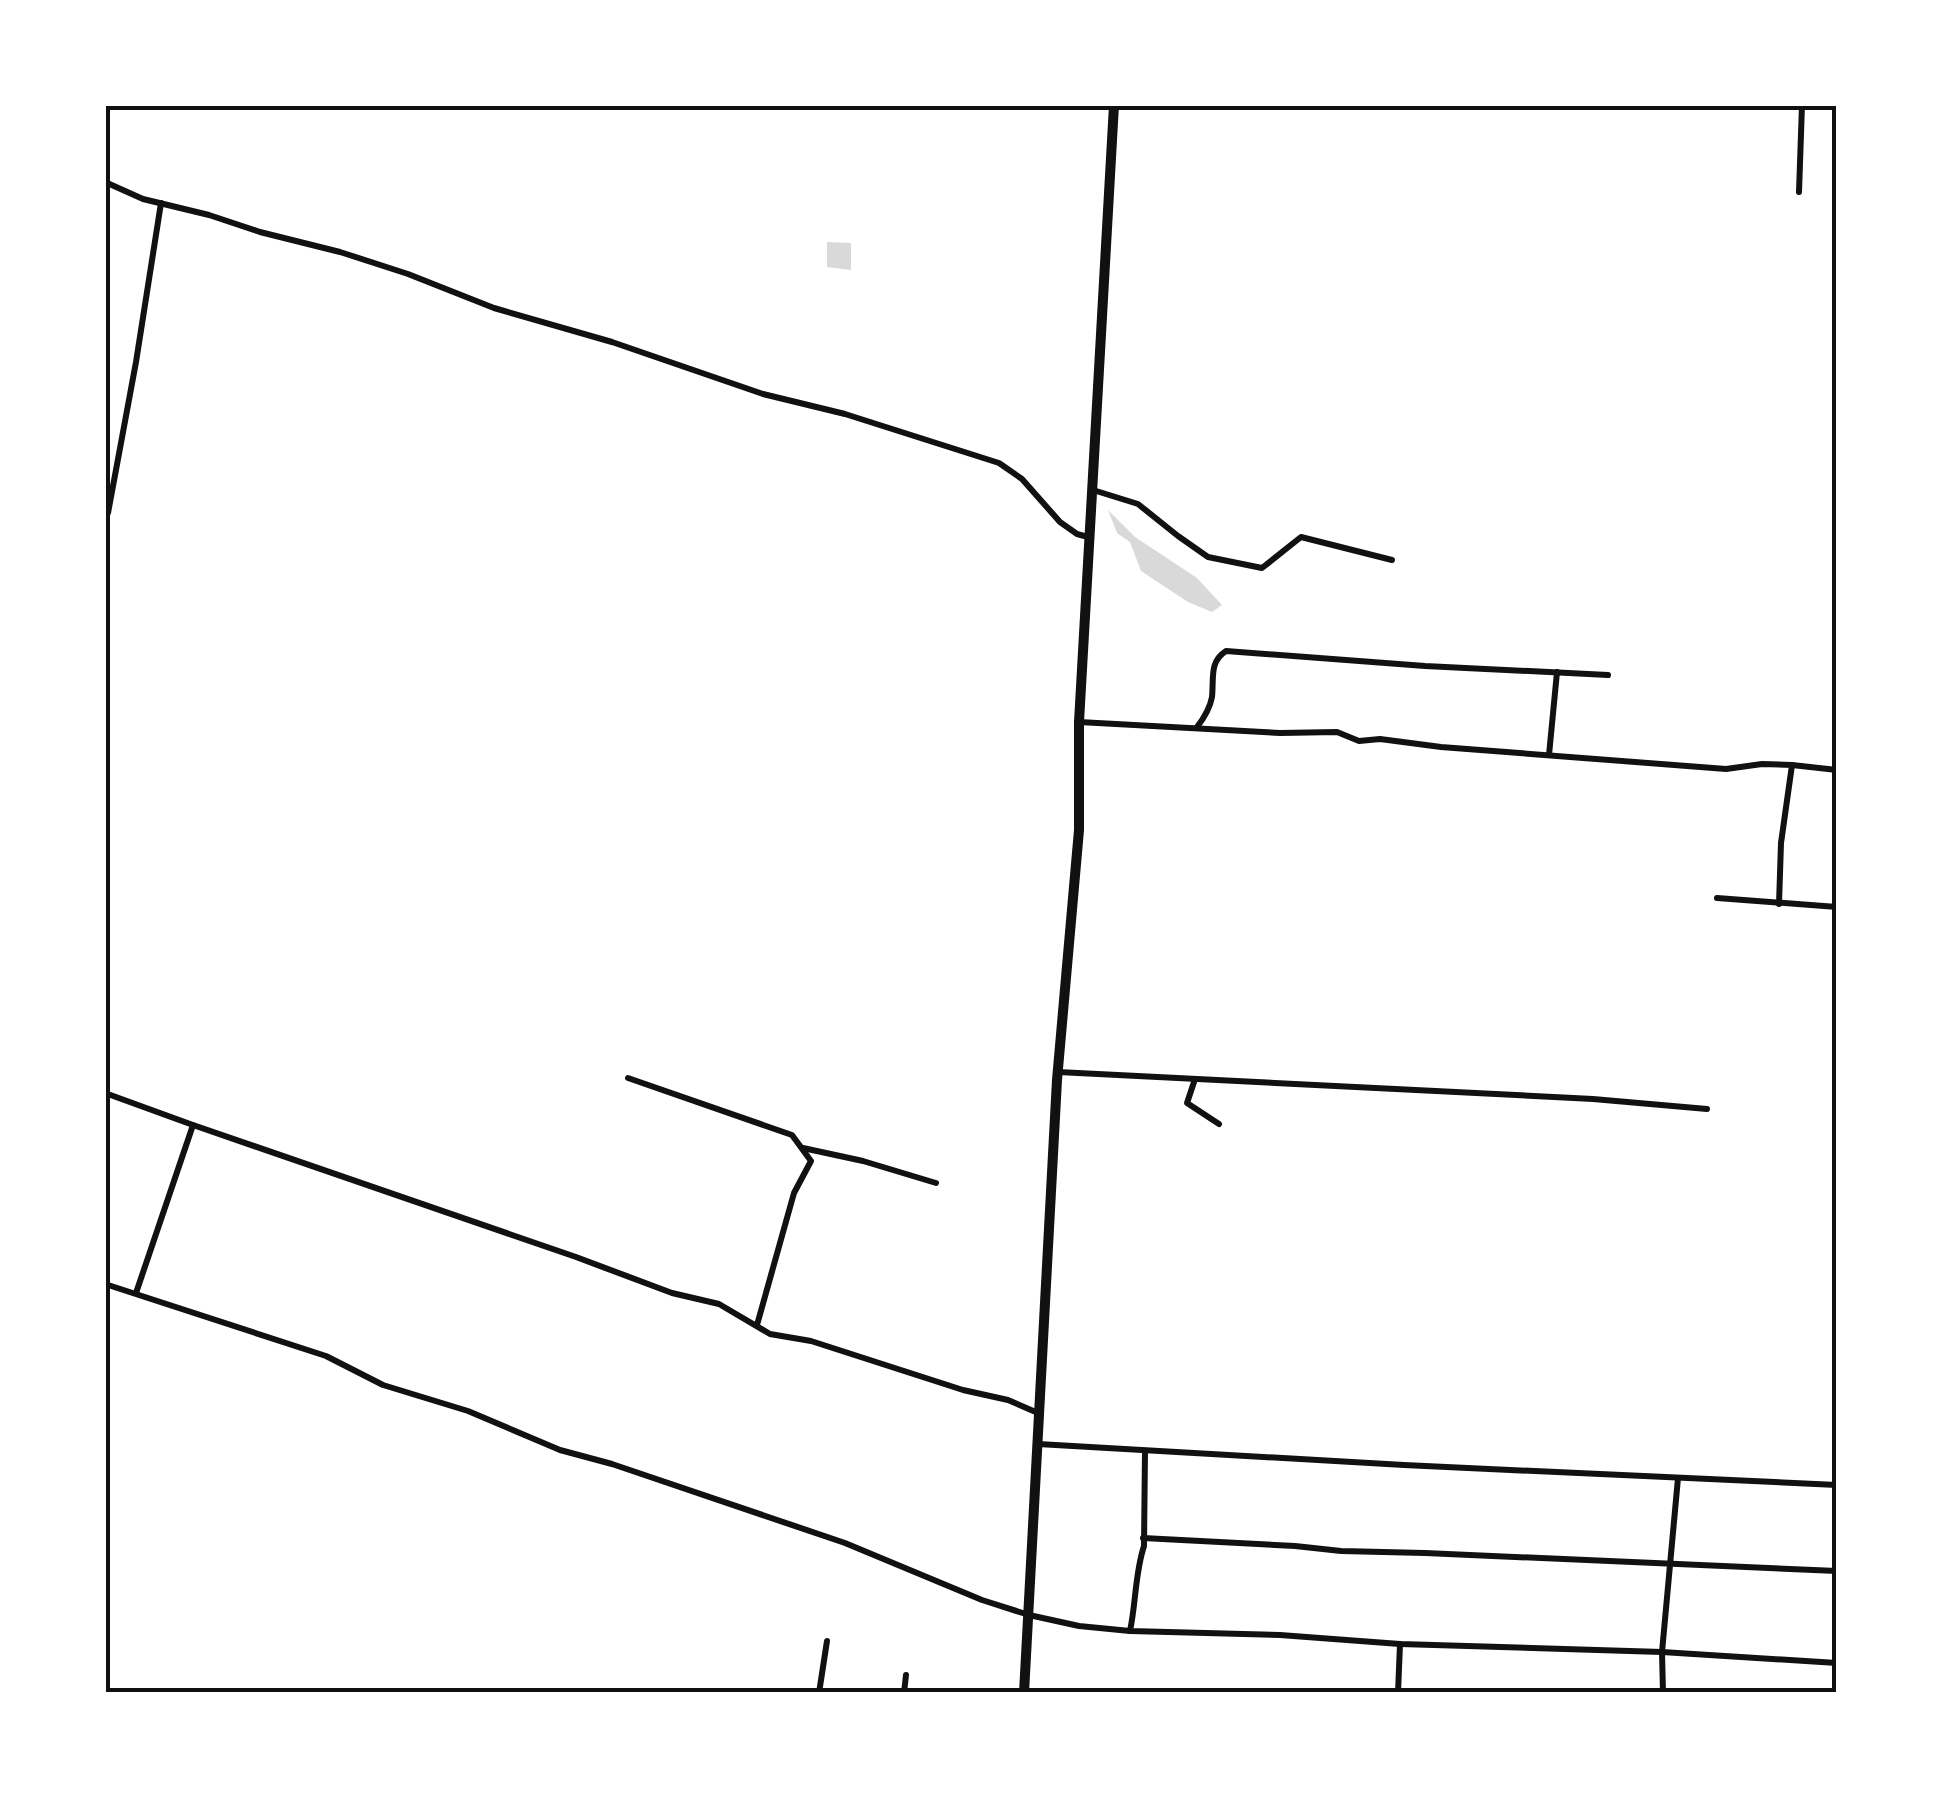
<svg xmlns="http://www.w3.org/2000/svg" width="1942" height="1798" font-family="Lato,sans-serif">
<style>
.water{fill:#d9d9d9}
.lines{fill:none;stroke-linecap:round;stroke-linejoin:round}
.minor{stroke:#111;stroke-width:6}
.trunk{stroke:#111;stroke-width:10}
.neatline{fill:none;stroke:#111;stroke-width:4}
</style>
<rect width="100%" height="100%" fill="#fff"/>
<g class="water">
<path d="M827,242l24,1v27l-24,-3z"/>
<path d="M1108,510l27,27 62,41 25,27 -10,7 -24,-10 -47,-31 -11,-29 -13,-9z"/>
</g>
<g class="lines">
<g class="minor">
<path d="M105,182l38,17 66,16 51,17 80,20 68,22 86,34 118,34 151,52 82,20 154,49 23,16 38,43 17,12 11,3"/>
<path d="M1799,192l3,-87"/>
<path d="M1093,490l45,14 40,32 30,21 54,11 39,-31 91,23"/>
<path d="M108,513l28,-151 25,-159"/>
<path d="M1079,722l201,11 57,-1 22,9 21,-2 61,8 285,22 36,-5 30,1 -11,78 -2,61"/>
<path d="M1197,727c7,-9 13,-19 15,-30 2,-19 -3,-35 14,-46l199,15 183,9"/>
<path d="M1549,755l8,-83"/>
<path d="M1792,765l45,5"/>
<path d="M1717,898l120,9"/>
<path d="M1058,1072l535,27 114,10"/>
<path d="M628,1078l164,57 19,26 -17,32 -37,132"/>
<path d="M1195,1079l-8,24 32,21"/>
<path d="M105,1093l88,32 383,132 96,36 47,11 51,30 41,7 152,49 45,10 30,13"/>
<path d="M803,1148l60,13 73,22"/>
<path d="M105,1284l221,72 57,29 85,26 92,39 52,14 233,79 137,57 47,15 50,11 51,5 150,4 120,9 262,8 175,11"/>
<path d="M136,1293l57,-168"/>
<path d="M1038,1444l366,21 433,20"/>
<path d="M1143,1538l152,8 46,5 84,2 412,18"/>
<path d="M1130,1631c6,-28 5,-58 14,-85l1,-95"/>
<path d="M819,1693l8,-52"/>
<path d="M904,1693l2,-18"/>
<path d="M1398,1693l2,-49"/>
<path d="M1663,1693l-1,-41 16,-174"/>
</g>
<path class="trunk" d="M1024,1693l33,-613 22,-250v-108l35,-617"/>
</g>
<rect width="1942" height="1798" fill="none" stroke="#ffffff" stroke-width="215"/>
<rect x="108" y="108" width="1726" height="1582" class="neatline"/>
</svg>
